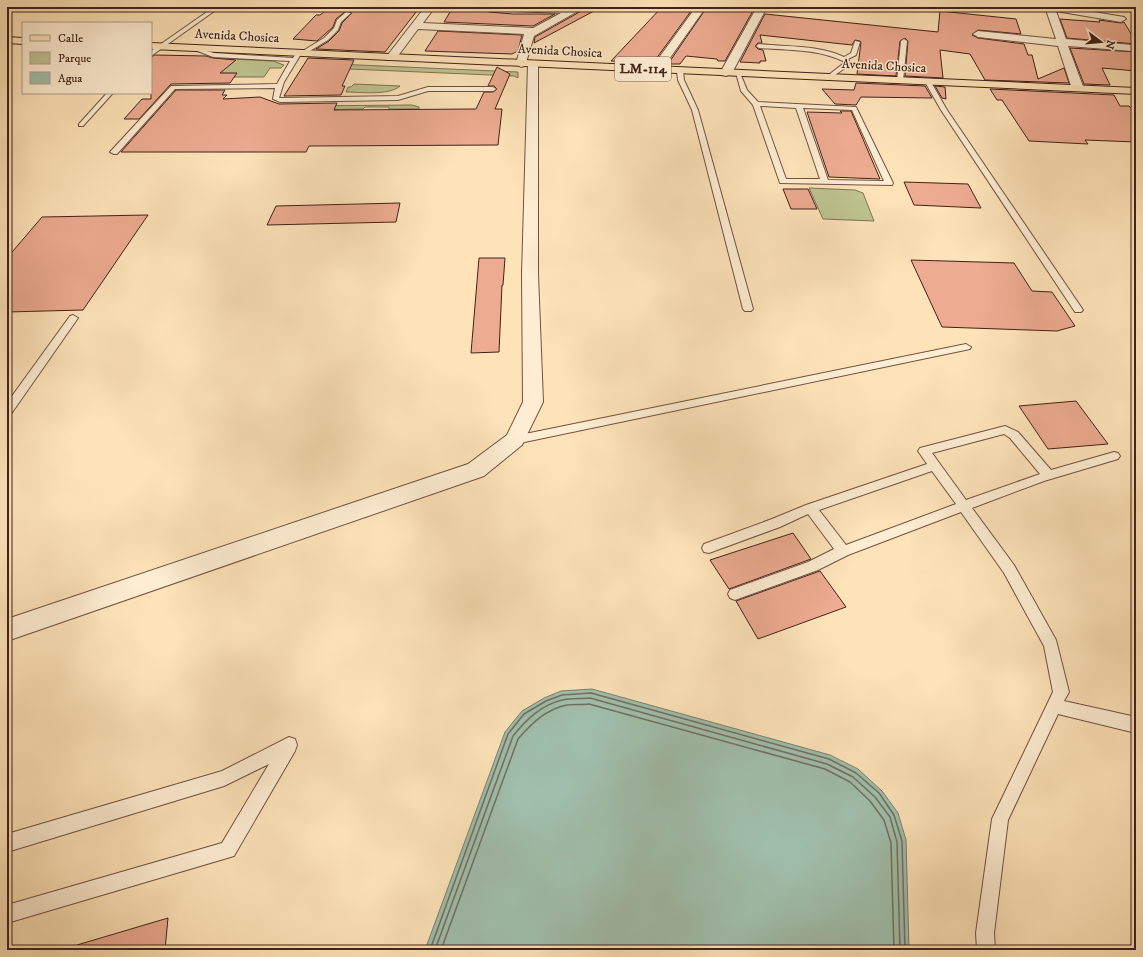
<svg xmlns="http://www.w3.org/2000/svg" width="1143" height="957" font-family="'IM FELL DW Pica',serif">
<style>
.green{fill:#bec491;stroke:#807354}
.water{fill:#a0beab;stroke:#7a8070}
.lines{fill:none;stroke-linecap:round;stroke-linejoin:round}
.shore{stroke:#707061;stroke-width:1.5}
.building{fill:#edab91;stroke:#412217}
.lane-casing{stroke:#705240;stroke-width:2}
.street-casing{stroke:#705240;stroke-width:2}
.primary-casing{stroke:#412217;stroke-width:2}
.lane{fill:#feedd2;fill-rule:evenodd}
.street{fill:#feedd2;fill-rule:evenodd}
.primary{fill:#fee3b9;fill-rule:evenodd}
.labels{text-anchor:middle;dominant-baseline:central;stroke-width:3;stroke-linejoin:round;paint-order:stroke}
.far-street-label{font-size:13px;fill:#412217;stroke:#feedd2}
.shield{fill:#feedd2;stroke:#7a5f4f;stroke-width:1}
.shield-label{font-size:14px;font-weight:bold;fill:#412217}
</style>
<rect width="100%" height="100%" fill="#fee3b9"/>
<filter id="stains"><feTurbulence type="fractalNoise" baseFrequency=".005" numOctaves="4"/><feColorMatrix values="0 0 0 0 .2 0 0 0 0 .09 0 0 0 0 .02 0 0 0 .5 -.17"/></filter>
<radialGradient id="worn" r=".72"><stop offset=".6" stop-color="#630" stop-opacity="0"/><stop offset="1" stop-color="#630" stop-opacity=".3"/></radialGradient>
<g class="green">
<path d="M192,57l81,4 11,4 -3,3h-11l-6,9h-89z"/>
<path d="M336,64l182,8v6l-4,-2 -165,-7z"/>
<path d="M354,84l46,2c-11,10 -40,6 -54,6l2,-5h3z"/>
<path d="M412,105l7,2v2h-30v-2h-24l-2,2 -74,1 9,-4z"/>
<path d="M809,188l46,2 8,3 11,28 -51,-2z"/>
</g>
<path class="water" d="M592,689l238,66 28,14 24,22 16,22 8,27 3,110h-484l80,-218 17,-21 22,-13 17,-7z"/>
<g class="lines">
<g class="shore">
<path d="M430,950l78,-216 16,-20 22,-13 16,-6 29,-2 238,66 27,14 23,20 15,22 8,26 3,109"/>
<path d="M435,950l78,-214c13,-16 28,-31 49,-36 9,-2 19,-1 28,-2l237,66 26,13 22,20 15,20 7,25 3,108"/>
<path d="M441,950l77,-211c13,-15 28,-30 49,-34 7,-1 15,0 22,-1l236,65 25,13 20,19 14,19 7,23 3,107"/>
</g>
</g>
<g class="building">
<path d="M374,7h46l-35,45 -69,-3 13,-8 10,-10 3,-8 10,-10 -6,-2 -10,8 -3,8 -16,14 -24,-2 23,-24h4l8,-6 42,2z"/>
<path d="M453,7l30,1 6,4 24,2h42l-22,12 -89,-4z"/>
<path d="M662,7h32l-41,56 -42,-2z"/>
<path d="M707,7h48l-30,54h-7l-1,-2 -31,-3 -6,8h-12z"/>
<path d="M583,10l11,1 -60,32 1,-6z"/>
<path d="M940,11l76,8 5,15 -43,-4 -6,5 6,3 46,6 4,11h4l6,24 26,-11 5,15 -84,-3 -15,-26 -30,-4 3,28 -38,-2 3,-35 -3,-3 -5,3 -4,35 -39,-2 4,-32 -1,-1 -5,-1 -3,5 -92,-10 2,8h-4l-3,3 3,3 5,1 3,11h-6v2l-20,-1 25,-48 173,18z"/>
<path d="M1060,19l40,3 -1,-2 22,3 3,-1 12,20v2l-69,-6z"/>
<path d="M438,31l84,4 -4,16 -6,3 -87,-3z"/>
<path d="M1070,48l66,4v19l-34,-3 8,17 -26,-1z"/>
<path d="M155,55l51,1 7,2 23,2 -16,13h17l-7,10 -59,1 -32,35h-15l18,-20h9v-42z"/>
<path d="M308,58l46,2 -12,26h3l-4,9 -57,1z"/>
<path d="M497,67l13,7 -15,35h7l-4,36 -189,1 -3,6h-185l55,-62h49l-3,5h5l-4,4 37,-2 19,7 58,-1 -3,7 142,-1 8,-17h9l4,-3 -3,-3h-6z"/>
<path d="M856,83l69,3 7,12 -71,-1 -5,8 -21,-1 -13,-15 32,1z"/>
<path d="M935,86l10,1 1,12 -4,-1z"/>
<path d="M990,89l124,6 6,11h9l7,8v28l-51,-2 3,4 -59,-3 -27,-41h-5z"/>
<path d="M840,111h11l29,68 -51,-2 -22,-65 35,1z"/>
<path d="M904,182l64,2 13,24 -67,-3z"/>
<path d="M783,189h25l9,20h-26z"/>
<path d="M400,203l-4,19 -129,3 9,-19z"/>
<path d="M148,215l-65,95 -76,2v-54l35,-41z"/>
<path d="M479,258h26l-2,27h-1l-3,67 -28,1z"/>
<path d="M911,260l103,3 18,28 20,1 23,34 -18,5 -115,-4z"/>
<path d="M1076,401l32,43 -60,5 -29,-43z"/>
<path d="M793,533l18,26 -82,30 -19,-29z"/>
<path d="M820,571l26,36 -88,32 -22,-38z"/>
<path d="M168,918l-3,32h-87l-1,-5z"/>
</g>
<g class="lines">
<g class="lane-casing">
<g id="lane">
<path d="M214,7h6l-69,49v-5z"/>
<path d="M346,12l5,1 -10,9 -3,8 -10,10 -23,14h-4l-17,28 -5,16 119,-2 30,-9h65l3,2 -3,2h-65l-30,9 -118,2 -7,-3 2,-11 -100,1 -58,65h-3l-4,-2 61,-66 106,-2 13,-23 -77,-4 -18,-7v-2l19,5 79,5 4,-6h4l23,-14 10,-10 3,-8z"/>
<path d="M904,39l3,2 -4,40 -3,2 -3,-2 4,-40z"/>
<path d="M855,41l5,1 -4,13 -8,4 2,4 -5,5 -17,12 -3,-2 1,-1 18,-14 -1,-2c-25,-12 -56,-11 -84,-13l-3,-2 3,-2c27,3 60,1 85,13l7,-4z"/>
<path d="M680,69l3,2 1,9 14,30 55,199 -2,2h-6l-2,-2 -51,-199 -14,-30 -1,-9z"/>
<path d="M736,73h4l7,17 11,12 98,5 37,76 -1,2 -112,-2 -27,-78 -12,-14zM760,106l36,2 24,71h-34zM803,108l49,2 32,71 -56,-1z"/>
<path d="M928,80l3,2 16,28 136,200 -2,2h-6l-134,-202 -16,-28z"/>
<path d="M107,93h6l-30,33h-4v-2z"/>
<path d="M73,315l5,3 -67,96 -4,1v-12l63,-87z"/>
<path d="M966,344l5,3 -1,2 -455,95 -4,-1 -2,-3 2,-3 4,-1z"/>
<path d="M1005,426l13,6 33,38 63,-18 4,1 2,3 -2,3 -74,22 -72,27 42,57 42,75 13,52 -5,9 72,16v16l-78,-19 -50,106 -14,113 1,17h-18l-1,-17 16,-114 61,-127 -9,-46 -40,-73 -43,-61 -113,43 -30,15 -83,30 -5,-2 -2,-4 2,-4 78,-28 26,-13 -26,-35 -28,13 -71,26 -5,-1 -2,-4 2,-4 68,-25 34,-14 121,-41 -9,-13 2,-3zM1004,434l6,4 30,36 -74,26 -34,-47zM932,471l24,33 -110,41 -27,-35z"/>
<path d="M289,737l6,2 2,6 -2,6 -61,105 -227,67v-18l215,-62 47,-79 -45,22 -217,66v-18l215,-63z"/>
</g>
</g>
<g class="street-casing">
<g id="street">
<path d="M7,7h12l-2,2 -10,3z"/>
<path d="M425,7h10l-12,16 110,5 28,-15 -72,-3 -5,-3h101l-51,29 -9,30 -4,1 -5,-3 8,-30 -106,-5 -23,31h-8l-1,-2 1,-2z"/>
<path d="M696,7h10l-46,65h-8l-2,-2z"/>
<path d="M757,7h10l-35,66 -6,3 -4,-1 -2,-2z"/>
<path d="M1042,7h22l60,10 2,2 -5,3 -65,-11 10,28 66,6 4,1v4l-4,1 -64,-5 16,43 -2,2h-8l-2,-2 -14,-43 -80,-9 -5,-3 5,-3 78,8 -10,-29z"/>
<path d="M533,61l5,3v210l5,128 -21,43 -38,31 -477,165v-22l461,-155 39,-29 16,-33 -1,-128 6,-210z"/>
</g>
</g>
<g class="primary-casing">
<g id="primary">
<path d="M7,37l16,1v6l-16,-1z"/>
<path d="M151,43l985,45v6l-985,-45z"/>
</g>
</g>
<use href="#lane" class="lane"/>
<use href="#street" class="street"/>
<use href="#primary" class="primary"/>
</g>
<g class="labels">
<g class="far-street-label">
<text transform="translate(237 36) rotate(3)">Avenida Chosica</text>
<text transform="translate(560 51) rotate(3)">Avenida Chosica</text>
<text transform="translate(884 66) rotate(3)">Avenida Chosica</text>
</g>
<rect class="shield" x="615" y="57" width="56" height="24" rx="3"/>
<g class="shield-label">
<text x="643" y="69">LM-114</text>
</g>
</g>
<rect width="1143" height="957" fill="none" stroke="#fee3b9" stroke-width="24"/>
<rect x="8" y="8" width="1127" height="941" fill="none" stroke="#412217" stroke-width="2"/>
<rect x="12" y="12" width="1119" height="933" fill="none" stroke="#412217"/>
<rect x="22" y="22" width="130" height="72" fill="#feedd2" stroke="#b29c87"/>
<rect x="30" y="35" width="20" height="6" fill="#fee3b9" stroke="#b29c87"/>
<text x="58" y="42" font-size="12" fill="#412217">Calle</text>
<rect x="30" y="52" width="20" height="12" fill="#bec491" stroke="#b29c87"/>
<text x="58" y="62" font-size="12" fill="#412217">Parque</text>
<rect x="30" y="72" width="20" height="12" fill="#a0beab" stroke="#b29c87"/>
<text x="58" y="82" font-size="12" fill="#412217">Agua</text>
<g transform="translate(1101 42) rotate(106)" stroke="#feedd2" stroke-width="3" paint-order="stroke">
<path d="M0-3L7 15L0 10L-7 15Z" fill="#412217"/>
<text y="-6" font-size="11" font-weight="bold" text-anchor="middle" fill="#412217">N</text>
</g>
<rect width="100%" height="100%" filter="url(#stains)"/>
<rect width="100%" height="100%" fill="url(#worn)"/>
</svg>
